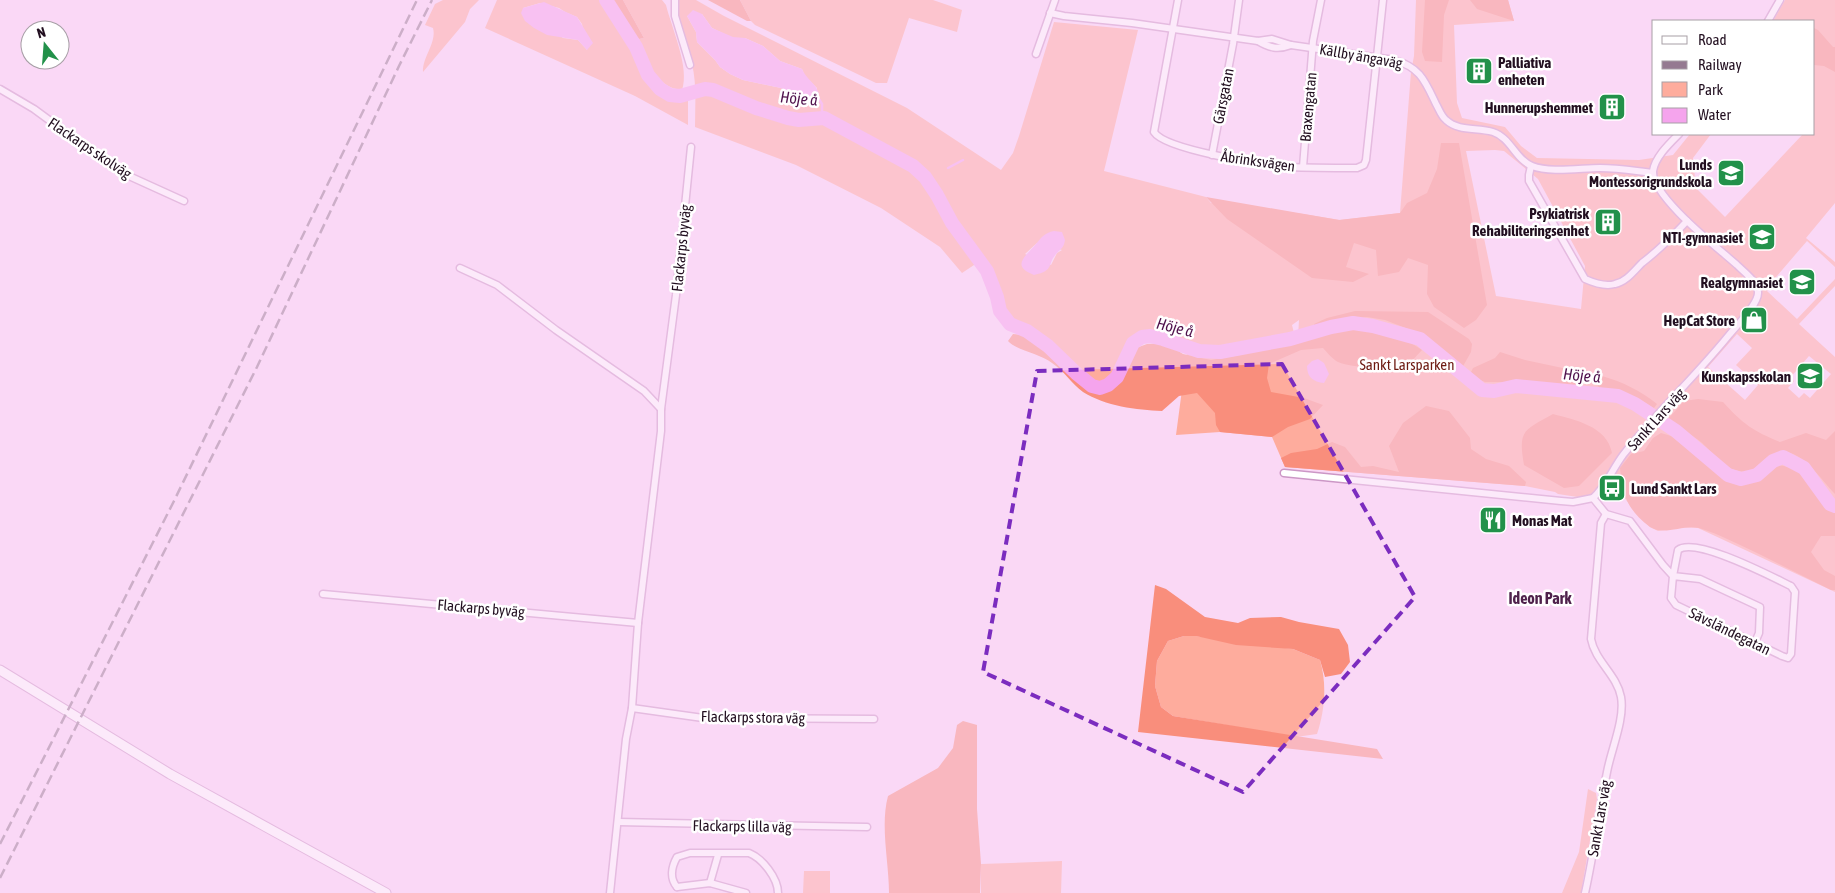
<svg xmlns="http://www.w3.org/2000/svg" width="1835" height="893" font-family="'Asap Condensed',sans-serif">
<style>
.green{fill:#feac9d;fill-rule:evenodd}
.forest{fill:#f98e7c}
.water{fill:#f5a4ed}
.lines{fill:none;stroke-linecap:round;stroke-linejoin:round}
.stream{stroke:#f5a4ed;stroke-width:2.5}
.river{stroke:#f5a4ed;stroke-width:14}
.minor-casing{stroke:#cc97c6;stroke-width:9}
.secondary-casing{stroke:#cc97c6;stroke-width:11}
.minor{stroke:#fff;stroke-width:6}
.secondary{stroke:#fff;stroke-width:9}
.rail{stroke:#957a91;stroke-width:2.5;stroke-dasharray:10 5;stroke-linecap:butt}
.marked{fill:none;stroke:#7b2cbf;stroke-width:4;stroke-dasharray:10 6;stroke-linejoin:round}
.labels{text-anchor:middle;dominant-baseline:central;stroke-width:5;stroke-linejoin:round;paint-order:stroke}
.street-label{font-size:15px;fill:#220f20;stroke:#fff}
.poi-label{font-size:15px;font-weight:bold;fill:#220f20;stroke:#fff;text-anchor:end}
.park-label{font-size:15px;fill:#6d1a11;stroke:#fff}
.water-label{font-size:16px;font-style:italic;fill:#4f114c;stroke:#fff}
.neighbourhood-label{font-size:16px;font-weight:bold;fill:#4f224c;stroke:#fff}
</style>
<rect width="100%" height="100%" fill="#fad8f5"/>
<g class="green">
<path d="M443,0h36l-9,9 -5,13 -42,50c-1,-15 14,-29 10,-44l-8,-3 10,-21z"/>
<path d="M497,0h103c10,15 20,30 29,46 10,19 17,51 44,54 5,1 10,0 15,0v25l-53,-29 -150,-68zM540,3l19,5 6,4 12,5 5,7 5,26 -9,-10 -15,-2 -40,-30z"/>
<path d="M623,0h39l4,5c6,24 24,63 16,85 -26,-2 -35,-29 -43,-51l5,-1z"/>
<path d="M677,0h19l28,16 183,92 94,62 12,-17 6,-17 35,-114 84,8 -34,141 102,26 5,6 92,11 37,6 60,-7 11,-141 3,-16 2,-56h92l6,21 -60,4 3,78 5,15 43,9 16,19 16,12 102,2 34,-5 17,-21h21l-18,24 3,30 29,29 78,-83h11v-113h-41l12,-21h50v203l-29,35 29,24v5l-28,-26 -37,43 -3,7 30,28 38,-40v7l-36,38 36,33v235l-137,-64 -17,-1 -23,4 -8,-4 -16,-16 -10,-14 -40,1 -26,-4 -3,-2 -30,-6 -240,-19 -13,-30 -52,-5 -44,3 11,-83 32,6 79,-21 1,-17 -7,5 2,8c-23,7 -75,18 -98,13 -16,-4 -30,-15 -47,-13 -28,2 -21,36 -42,48 -5,3 -10,4 -15,1 -17,-9 -27,-26 -41,-39 -13,-11 -38,-17 -47,-32 -2,-4 -2,-10 -4,-14 -2,-10 -7,-19 -10,-29l-13,-5 -15,10 -22,-26 -59,-39 -85,-43 -101,-38c0,-21 2,-42 -3,-63 -5,-21 -18,-42 -15,-64zM702,14l10,14 21,10h12l18,8 17,15 22,8 3,7 12,12 -3,10 -22,-4 -11,-6 -38,-8 -13,-6 -10,-7 -5,-7 -18,-18 -1,-10 -9,-16zM1495,150l9,1 34,28 47,87 -4,43 -85,-13 -30,-145zM1037,243l25,7 -5,3 -6,12 -26,-11zM1737,334l15,14 -16,17 22,20 -13,15 -37,-33zM1809,356l22,18 -21,24 -6,-5 -5,5 -11,-10 6,-7 -4,-3z"/>
<path d="M740,0h193l29,10 -5,22 -48,-14 -22,65h-11l-121,-58 -4,-4z"/>
<path d="M1184,636h12l97,13 27,11c7,24 5,50 -3,74l-21,3 -123,-21 -12,-9 -6,-21 2,-25 11,-20z"/>
<path d="M1588,789l8,4 1,6 -16,94h-19l17,-41z"/>
<path d="M1062,861l-1,32h-80v-29z"/>
<path d="M804,871h26v22h-27z"/>
</g>
<g class="forest">
<path d="M610,0h13l21,38 -5,1 -7,-5 -8,-11z"/>
<path d="M708,0h32l11,21h-4z"/>
<path d="M1425,0h24l-5,15 -2,47 -17,-1 -3,-9z"/>
<path d="M1470,0h38l6,21 -37,-12z"/>
<path d="M1814,28l4,2 15,17h2v25l-11,-6 -10,-1z"/>
<path d="M1441,143h18l28,162 -11,15 -12,8 -30,-21 -7,-13 1,-29 -20,-7 -9,14 -21,4 -2,-26 -22,-7 -8,24 23,7 -16,8 -41,-4 -85,-59 -21,-22 133,23 61,-7 7,-10 20,-10 10,-24z"/>
<path d="M1355,311l73,1 41,27 3,5 -1,8 -9,16 -13,-8 -23,-22 -10,-6 -31,-12 -18,-3 -10,1 -42,9 -1,-3 13,-6z"/>
<path d="M1367,328l38,11 17,11 -13,14c-20,2 -52,6 -71,-2 -6,-3 -11,-10 -15,-14l-22,2 -32,14 -2,14 4,14 33,6 19,7 -13,14 -22,8 -16,10 -52,-5 -4,-7 -1,-12 -18,-20 -18,3 -17,15c-25,-1 -57,-5 -79,-19 -11,-8 -19,-21 -31,-29 -13,-10 -35,-12 -44,-22l5,-7 11,1 14,8 52,48c31,7 37,-20 46,-43l11,-4 19,-1 17,11 28,6 30,-5 88,-25z"/>
<path d="M1500,352l25,8 47,10 4,5 3,13 -39,-6h-55l-10,-4 -5,-4 3,-6 22,-10z"/>
<path d="M1602,376c21,6 39,15 55,28l-3,4 -18,-11 -37,-9 -2,-5z"/>
<path d="M1698,399l25,3c20,22 30,29 57,40l26,-9 20,7 9,-9v63c-17,-17 -41,-59 -70,-35 -9,7 -12,15 -26,12 -18,-3 -28,-22 -42,-32 -10,-7 -20,-13 -29,-20l16,-18z"/>
<path d="M1426,406l23,5 21,27 1,11 15,10 23,7 17,16 -1,4 -240,-19 -4,-9 10,-5 26,-4 15,-7 13,5 16,20 12,-1 26,6 -10,-26 14,-23z"/>
<path d="M1553,414c22,6 54,12 59,39l-33,33 -15,2 -40,-23c-6,-35 -1,-34 29,-51z"/>
<path d="M1661,433l10,3 56,44 16,4 18,-5 13,-14c39,1 33,33 61,46v25h-14l-10,16 13,18 11,6v14h-4c-24,-12 -48,-24 -72,-36 -19,-9 -40,-20 -60,-26 -15,-4 -35,8 -49,-1 -23,-17 -27,-32 -30,-59l11,-14 13,-3 9,-13z"/>
<path d="M1155,585l11,4 39,28 33,6 12,-5 31,-1 18,5 40,7 9,16 2,17 -9,12 -16,3 -5,-17 -27,-11 -57,-4 -40,-9h-12l-16,5 -11,20 -2,25 6,21 12,9 204,33 6,10 -245,-27z"/>
<path d="M963,721l14,4v84l4,55 -1,29h-91c0,-31 -9,-67 -1,-97l50,-28 15,-20 4,-23z"/>
</g>
<g class="water">
<path d="M544,2l33,15 16,26 -6,7 -9,-10 -31,-5 -13,-7 -9,-7 -4,-8 2,-5z"/>
<path d="M693,10l9,4 10,14 21,9 12,1 18,8 17,15 22,8c4,10 14,14 17,25l-5,4 -22,-4 -11,-6 -38,-8 -13,-6 -10,-7 -5,-7 -18,-18 -1,-10 -9,-16z"/>
<path d="M1054,231l8,1 3,8c-1,7 -3,8 -8,13 -11,11 -1,17 -23,22 -24,-9 -8,-19 2,-31 6,-7 8,-11 18,-13z"/>
<path d="M1318,359l6,4 5,11 -5,9c-11,-1 -17,-6 -17,-17l5,-5z"/>
</g>
<g class="lines">
<g class="stream">
<path d="M817,96l5,8v14"/>
<path d="M948,168l15,-8"/>
</g>
<path class="river" d="M606,0l30,47 12,28 12,14 10,6 10,1 25,-7 8,1 43,18 32,10 11,2 25,-2 89,48 12,11 12,18 15,28 35,48 10,26 3,14 10,13 17,7 21,15 28,27 16,13 8,2 8,-3 9,-8 16,-34 9,-6 8,-1 13,3 36,12 21,1 70,-13 41,-12 22,-4 20,3 47,13 62,51 12,1 22,-5 102,10 17,8 41,27 52,44 13,4 16,-4 16,-14 10,-4 21,11 26,36 5,2"/>
<g class="minor-casing">
<g id="minor">
<path d="M675,0v16l15,49"/>
<path d="M1178,0l-24,132c11,18 111,33 135,35 22,1 46,1 68,1l7,-3 2,-5 17,-160"/>
<path d="M1050,13l14,3 68,7 126,18 14,-2 19,6 103,15c26,7 31,21 42,44 3,5 5,12 10,16 13,12 31,7 47,12 18,6 22,27 39,34 18,7 49,2 68,2 18,0 35,3 53,5"/>
<path d="M1768,21l12,-21"/>
<path d="M1258,41c11,7 20,9 33,4"/>
<path d="M1036,54l19,-54"/>
<path d="M0,89l34,20 34,25 61,42 55,25"/>
<path d="M1679,134c-9,9 -24,23 -26,37 -2,25 65,77 84,94 7,7 20,16 21,27 1,12 -22,34 -29,43 -34,42 -73,78 -106,120 -11,15 -17,31 -30,43l13,16 24,7 33,44 10,11 -2,22 5,7 106,51 6,2 3,-4 4,-62 -4,-6c-19,-9 -96,-50 -113,-36l-5,26 27,3 60,28 -1,26 -4,9"/>
<path d="M1212,155l21,-111 6,-44"/>
<path d="M1531,166l-2,9v6l56,98c9,4 20,8 30,5 11,-2 19,-13 27,-21 17,-13 31,-27 45,-42"/>
<path d="M1303,167l10,-126 8,-41"/>
<path d="M460,268l37,17 59,45 88,61 17,18"/>
<path d="M1284,473l277,28 12,1 20,-4"/>
<path d="M323,594l315,29"/>
<path d="M632,708l71,10 171,1"/>
<path d="M618,822l249,5"/>
<path d="M710,883l8,-28"/>
<path d="M677,887c-8,-9 -5,-21 0,-30l13,-4h59c13,5 29,25 29,40"/>
<path d="M677,887l33,-4 36,10"/>
<path d="M610,893l16,-154 6,-31 6,-85 23,-192v-22l15,-114 15,-148"/>
<path d="M1585,893c9,-40 14,-81 22,-121 4,-22 18,-53 14,-75 -4,-22 -26,-36 -30,-58l10,-116 5,-9"/>
</g>
</g>
<g class="secondary-casing">
<path id="secondary" d="M0,670l170,104 216,119"/>
</g>
<use href="#minor" class="minor"/>
<use href="#secondary" class="secondary"/>
<g class="rail">
<path d="M0,844l174,-343 243,-501"/>
<path d="M0,878l257,-511 142,-301 33,-66"/>
</g>
</g>
<path d="M0 0H1835V893H0ZM1282,364l133,233 -172,195 -260,-120 54,-301z" fill="#fad8f5" fill-opacity=".55" fill-rule="evenodd"/>
<path class="marked" d="M1282,364l133,233 -172,195 -260,-120 54,-301z"/>
<defs>
<g id="building-square" transform="scale(1.4375)"><rect x="-9" y="-9" width="18" height="18" rx="4" fill="#22914a" stroke="#fff"/><path d="M-4-6H4V6H1V3H-1V6H-4ZM-2.5-4.3h1.7v1.8h-1.7ZM.8-4.3h1.7v1.8H.8ZM-2.5-1h1.7V.8h-1.7ZM.8-1h1.7V.8H.8Z" fill="#fff"/></g>
<g id="school-square" transform="scale(1.4375)"><rect x="-9" y="-9" width="18" height="18" rx="4" fill="#22914a" stroke="#fff"/><path d="M0-5L7-2L0 1L-7-2ZM-4 1L0 2.5L4 1V4Q0 6-4 4Z" fill="#fff"/></g>
<g id="shop-square" transform="scale(1.4375)"><rect x="-9" y="-9" width="18" height="18" rx="4" fill="#22914a" stroke="#fff"/><path d="M-5-2.5h2.3a2.7 3.5 0 0 1 5.4 0H5L5.5 6h-11ZM-1.5-2.5h3a1.5 2.3 0 0 0-3 0Z" fill="#fff"/></g>
<g id="bus-square" transform="scale(1.4375)"><rect x="-9" y="-9" width="18" height="18" rx="4" fill="#22914a" stroke="#fff"/><path d="M-5-6H5V4H4V6H2V4H-2V6H-4V4H-5ZM-3.5-4V0h7V-4ZM-3.5 1.2v1.5H-2V1.2ZM2 1.2v1.5H3.5V1.2Z" fill="#fff"/></g>
<g id="restaurant-square" transform="scale(1.4375)"><rect x="-9" y="-9" width="18" height="18" rx="4" fill="#22914a" stroke="#fff"/><path d="M-5-6h1v4h1v-4h1v4h1v-4h1v5L-1.5 .5V6h-2V.5L-5-1ZM5-6V6H3V1.5H1.5Q1.5-4 5-6Z" fill="#fff"/></g>
</defs>
<g fill-rule="evenodd">
<use href="#building-square" x="1479" y="71"/>
<use href="#building-square" x="1612" y="107"/>
<use href="#school-square" x="1731" y="173"/>
<use href="#building-square" x="1608" y="222"/>
<use href="#school-square" x="1762" y="237"/>
<use href="#school-square" x="1802" y="282"/>
<use href="#shop-square" x="1754" y="320"/>
<use href="#school-square" x="1810" y="376"/>
<use href="#bus-square" x="1612" y="488"/>
<use href="#restaurant-square" x="1493" y="520"/>
</g>
<g class="labels">
<g class="street-label">
<text transform="translate(1361 56) rotate(10)">Källby ängaväg</text>
<text transform="translate(1223 96) rotate(-79)">Gärsgatan</text>
<text transform="translate(1308 107) rotate(-85)">Braxengatan</text>
<text transform="translate(90 148) rotate(34)">Flackarps skolväg</text>
<text transform="translate(1258 161) rotate(8)">Åbrinksvägen</text>
<text transform="translate(681 248) rotate(-84)">Flackarps byväg</text>
<text transform="translate(1656 419) rotate(-48)">Sankt Lars väg</text>
<text transform="translate(481 608) rotate(5)">Flackarps byväg</text>
<text transform="translate(1730 631) rotate(26)">Sävsländegatan</text>
<text transform="translate(753 717) rotate(1)">Flackarps stora väg</text>
<text transform="translate(1599 818) rotate(-80)">Sankt Lars väg</text>
<text transform="translate(742 826) rotate(1)">Flackarps lilla väg</text>
</g>
<g class="poi-label">
<text x="1498" y="62" text-anchor="start">Palliativa<tspan x="1498" dy="17">enheten</tspan></text>
<text x="1593" y="107">Hunnerupshemmet</text>
<text x="1712" y="164">Lunds<tspan x="1712" dy="17">Montessorigrundskola</tspan></text>
<text x="1589" y="213">Psykiatrisk<tspan x="1589" dy="17">Rehabiliteringsenhet</tspan></text>
<text x="1743" y="237">NTI-gymnasiet</text>
<text x="1783" y="282">Realgymnasiet</text>
<text x="1735" y="320">HepCat Store</text>
<text x="1791" y="376">Kunskapsskolan</text>
<text x="1631" y="488" text-anchor="start">Lund Sankt Lars</text>
<text x="1512" y="520" text-anchor="start">Monas Mat</text>
</g>
<g class="park-label">
<text x="1407" y="364">Sankt Larsparken</text>
</g>
<g class="water-label">
<text transform="translate(799 98) rotate(5)">Höje å</text>
<text transform="translate(1175 327) rotate(14)">Höje å</text>
<text transform="translate(1582 375) rotate(5)">Höje å</text>
</g>
<g class="neighbourhood-label">
<text x="1540" y="598">Ideon Park</text>
</g>
</g>
<rect x="1652" y="20" width="162" height="115" fill="#ffffff" stroke="#a79fa6"/>
<rect x="1662" y="36" width="25" height="8" fill="#ffffff" stroke="#a79fa6"/>
<text x="1698" y="45" font-size="15" fill="#220f20">Road</text>
<rect x="1662" y="61" width="25" height="8" fill="#957a91" stroke="#a79fa6"/>
<text x="1698" y="70" font-size="15" fill="#220f20">Railway</text>
<rect x="1662" y="82" width="25" height="15" fill="#feac9d" stroke="#a79fa6"/>
<text x="1698" y="95" font-size="15" fill="#220f20">Park</text>
<rect x="1662" y="108" width="25" height="15" fill="#f5a4ed" stroke="#a79fa6"/>
<text x="1698" y="120" font-size="15" fill="#220f20">Water</text>
<g transform="translate(45 45) rotate(343)"><circle r="24" fill="#ffffff" stroke="#a79fa6"/>
<path d="M0-4L9 19L0 12L-9 19Z" fill="#22914a"/>
<text y="-8" font-size="14" font-weight="bold" text-anchor="middle" fill="#220f20">N</text>
</g>
</svg>
